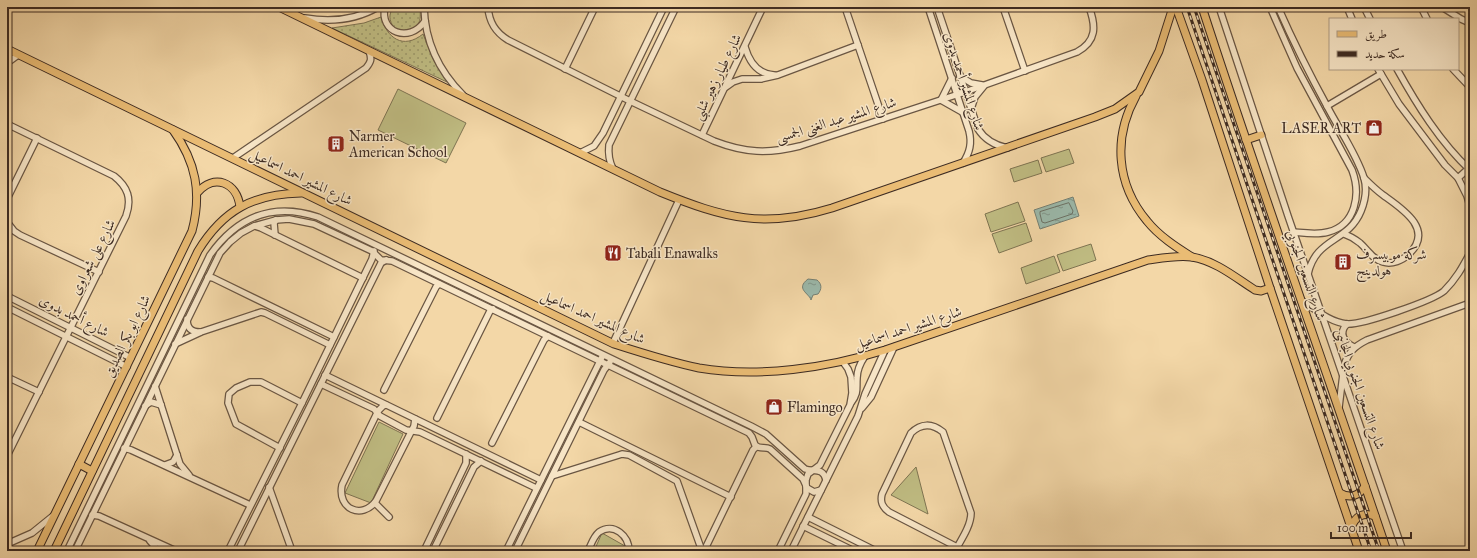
<svg xmlns="http://www.w3.org/2000/svg" width="1477" height="558" font-family="'IM FELL Great Primer',Amiri,serif">
<style>
.grass{fill:url(#grass-dots);stroke:#7e7452}
.garden{fill:#c0bd83;stroke:#7e7452}
.water{fill:url(#water-ripples);stroke:#758074}
.lines{fill:none;stroke-linecap:round;stroke-linejoin:round}
.shore{stroke:#6c7266;stroke-width:1}
.minor-casing{stroke:#6a5643;stroke-width:8}
.major-casing{stroke:#3d2b22;stroke-width:9}
.minor{stroke:#f7e5c6;stroke-width:5.5}
.major{stroke:#eabc74;stroke-width:7}
.rail-casing{stroke:#3d2b22;stroke-width:3}
.rail{stroke:#f7e5c6;stroke-width:1.5;stroke-dasharray:4.5;stroke-linecap:butt}
.labels{text-anchor:middle;dominant-baseline:central;stroke-width:3;stroke-linejoin:round;paint-order:stroke}
.street-label{font-size:14px;fill:#3d2b22;stroke:#f7e5c6}
.poi-label{font-size:14px;fill:#3d2b22;stroke:#f7e5c6;text-anchor:start}
</style>
<defs>
<pattern id="grass-dots" width="8" height="8" patternUnits="userSpaceOnUse"><rect width="8" height="8" fill="#c0bd83"/><path d="M2 2h.1M6 6h.1" fill="none" stroke="#9d9a6b" stroke-width="1.8" stroke-linecap="round"/></pattern>
<pattern id="water-ripples" width="26" height="14" patternUnits="userSpaceOnUse"><rect width="26" height="14" fill="#9bb9ab"/><path d="M2 4q2-2 4 0t4 0M15 11q2-2 4 0t4 0" fill="none" stroke="#80978b"/></pattern>
</defs>
<rect width="100%" height="100%" fill="#f3d7a7"/>
<filter id="stains"><feTurbulence type="fractalNoise" baseFrequency=".005" numOctaves="4"/><feColorMatrix values="0 0 0 0 .2 0 0 0 0 .09 0 0 0 0 .02 0 0 0 .5 -.17"/></filter>
<radialGradient id="worn" r=".72"><stop offset=".6" stop-color="#630" stop-opacity="0"/><stop offset="1" stop-color="#630" stop-opacity=".3"/></radialGradient>
<g class="grass">
<path d="M394,7h26c1,16 0,19 -14,25l-12,-4c-5,-8 -6,-14 0,-21z"/>
<path d="M381,17c6,21 22,33 42,17l11,27 13,21 -115,-54 32,-5z"/>
</g>
<g class="garden">
<path d="M398,89l68,34 -20,40 -68,-33z"/>
<path d="M1069,149l5,14 -28,9 -5,-14z"/>
<path d="M1038,160l4,13 -28,9 -4,-13z"/>
<path d="M1018,202l7,19 -34,11 -6,-18z"/>
<path d="M1026,223l6,18 -33,12 -7,-19z"/>
<path d="M1091,244l5,16 -33,11 -6,-16z"/>
<path d="M1054,256l6,16 -34,12 -5,-16z"/>
<path d="M379,422l24,12 -32,69 -26,-10z"/>
<path d="M916,467l12,47 -37,-19z"/>
<path d="M602,533l23,13 -2,5h-29z"/>
</g>
<g class="water">
<path d="M1073,197l6,19 -39,13 -6,-19z"/>
<path d="M808,279l9,1c5,4 5,9 1,14l-5,1 -2,5c-2,-7 -16,-11 -3,-21z"/>
</g>
<g class="lines">
<path class="shore" d="M1069,203l4,8 -1,3 -27,9 -3,-1 -2,-8v-2z"/>
<g class="minor-casing">
<g id="minor">
<path d="M385,7c-6,25 24,37 40,14"/>
<path d="M424,7c1,34 15,64 39,88"/>
<path d="M488,7c1,15 7,25 20,33l122,61 84,40c31,12 54,13 86,5l165,-54 112,-40c20,-11 19,-26 12,-45"/>
<path d="M845,7l38,112"/>
<path d="M928,7l41,124c3,12 1,21 -6,32"/>
<path d="M937,7l41,122c7,11 16,16 29,19"/>
<path d="M1003,7l22,64"/>
<path d="M1219,7l69,209 115,335"/>
<path d="M1270,7l27,61 55,102c9,24 4,55 -24,62 -11,3 -23,1 -35,0"/>
<path d="M1278,7c15,34 32,68 50,101 11,21 29,47 36,70 3,10 1,23 -3,33 -13,32 -45,26 -53,63"/>
<path d="M1347,7l5,12"/>
<path d="M1364,7l6,12"/>
<path d="M1421,7l6,12"/>
<path d="M1442,7l19,12 9,4"/>
<path d="M305,18c24,4 51,2 73,-11"/>
<path d="M745,47c4,14 12,27 29,28"/>
<path d="M7,63l11,-8"/>
<path d="M565,69l30,-62"/>
<path d="M1378,69l21,35 46,61 13,13 9,18 3,10"/>
<path d="M1397,69c20,36 43,73 73,101"/>
<path d="M1453,69l17,18"/>
<path d="M960,76l11,7 11,2"/>
<path d="M952,78l-11,22 23,13"/>
<path d="M726,87l7,-5 9,-3h19l17,-4 80,-30"/>
<path d="M1327,106l54,-32"/>
<path d="M971,109l4,-12 9,-11"/>
<path d="M7,124l107,52c14,11 18,23 12,40l-119,240"/>
<path d="M702,135l61,-128"/>
<path d="M580,153l14,-7 9,-13 61,-126"/>
<path d="M233,158l133,-90c5,-6 6,-9 3,-17"/>
<path d="M613,169c-4,-8 -5,-15 -4,-24l67,-138"/>
<path d="M1458,178l10,-9"/>
<path d="M7,199l30,-61"/>
<path d="M7,222l7,9 6,4 79,37"/>
<path d="M255,226l6,2 102,50"/>
<path d="M1344,234c6,2 11,5 16,9 8,7 12,16 23,19 9,3 20,-2 26,-8 26,-25 -8,-46 -26,-59 -7,-5 -13,-11 -19,-17"/>
<path d="M275,235l-1,-12 2,-3"/>
<path d="M208,277l5,1 121,59"/>
<path d="M7,296l124,62"/>
<path d="M1301,300c14,9 28,22 46,24 15,1 85,-23 97,-33 12,-12 18,-23 26,-38"/>
<path d="M7,307l120,60"/>
<path d="M187,319c0,9 4,13 13,13"/>
<path d="M1347,324c-9,9 -3,18 7,23"/>
<path d="M613,343l66,-143"/>
<path d="M175,344l26,-12 60,-20 4,1 65,32"/>
<path d="M325,375l216,105"/>
<path d="M7,377l32,15"/>
<path d="M321,384l53,25 6,7 26,14 14,2 116,56"/>
<path d="M155,386l22,69 3,9 9,11"/>
<path d="M384,390l52,-103 3,-3"/>
<path d="M851,403c8,-11 5,-14 6,-25 0,-8 4,-16 8,-22"/>
<path d="M386,405l-3,1 -5,5 -36,74c-5,24 20,35 34,16l38,-75 1,-7"/>
<path d="M145,406l6,-4 10,3"/>
<path d="M1339,407l5,-41c4,-14 11,-20 23,-26l103,-37"/>
<path d="M862,408l9,-11 23,-50"/>
<path d="M437,418l53,-107 3,-2"/>
<path d="M579,422l152,75"/>
<path d="M492,443l52,-103 4,-4"/>
<path d="M124,448l7,2 119,55"/>
<path d="M280,448l-44,-24 -8,-21 1,-9 7,-6 14,-6h11l41,21"/>
<path d="M165,465l8,-3 4,-7"/>
<path d="M552,476l67,-21 3,-1 7,1 48,26 25,70"/>
<path d="M269,487l23,64"/>
<path d="M375,503l14,14"/>
<path d="M92,515l7,1 77,35"/>
<path d="M808,517l68,34"/>
<path d="M803,526l51,25"/>
<path d="M150,541l9,10"/>
<path d="M7,544l25,-11 21,-17"/>
<path d="M67,551l143,-296c27,-38 63,-53 108,-38l433,209 15,8 39,35c9,3 18,-2 21,11"/>
<path d="M75,551l145,-298 10,-11 11,-9 13,-7 22,-6 13,-1 25,5 58,27 9,9 11,1 357,172 3,4 3,8c5,5 10,1 15,4l33,30 4,9 7,4 7,-2"/>
<path d="M228,551l74,-148 70,-144 2,-8"/>
<path d="M238,551l143,-288 5,-3"/>
<path d="M424,551l42,-88v-9"/>
<path d="M433,551l41,-84 7,-6"/>
<path d="M506,551l96,-194"/>
<path d="M515,551l89,-181 6,-8"/>
<path d="M588,551c3,-6 5,-14 11,-19 15,-10 30,4 30,19"/>
<path d="M704,551l49,-101 3,-3"/>
<path d="M778,551l28,-57v-14l2,-6 12,-9 30,-60 2,-12 -1,-16 -3,-8 -5,-7"/>
<path d="M791,551l67,-135 7,-22 20,-44"/>
<path d="M955,551c6,-11 16,-25 16,-38l-28,-81c-11,-9 -22,-9 -32,1l-29,61c-2,8 0,13 7,18l68,35"/>
</g>
</g>
<g class="major-casing">
<g id="major">
<path d="M279,7l381,185c64,26 104,37 172,16l263,-91 20,-8 24,-17 20,-41 14,-44"/>
<path d="M1176,7l26,73 68,208 89,263"/>
<path d="M1202,7c59,182 124,362 185,544"/>
<path d="M7,49l607,295c28,9 56,18 85,24 60,10 128,0 186,-18l263,-90c14,-2 30,-5 44,-3 24,4 44,21 63,33l6,1 9,-3"/>
<path d="M1136,96c-23,41 -20,88 11,125 12,15 29,26 45,36"/>
<path d="M1246,140l15,-5"/>
<path d="M197,193c17,-20 40,-11 43,14"/>
<path d="M79,464l13,7"/>
<path d="M1340,493c10,6 19,3 25,-7"/>
<path d="M1351,528c4,-12 12,-16 24,-12"/>
<path d="M37,551l155,-320c10,-38 4,-69 -19,-101"/>
<path d="M54,551l144,-300c25,-41 55,-57 103,-58"/>
</g>
</g>
<use href="#minor" class="minor"/>
<use href="#major" class="major"/>
<g class="rail-casing">
<g id="rail">
<path d="M1187,7l184,544"/>
<path d="M1194,7l185,544"/>
</g>
</g>
<use href="#rail" class="rail"/>
</g>
<defs>
<g id="shop-square" transform="scale(0.9)"><rect x="-9" y="-9" width="18" height="18" rx="4" fill="#8f2418" stroke="#f7e5c6"/><path d="M-5-2.5h2.3a2.7 3.5 0 0 1 5.4 0H5L5.5 6h-11ZM-1.5-2.5h3a1.5 2.3 0 0 0-3 0Z" fill="#fff"/></g>
<g id="building-square" transform="scale(0.9)"><rect x="-9" y="-9" width="18" height="18" rx="4" fill="#8f2418" stroke="#f7e5c6"/><path d="M-4-6H4V6H1V3H-1V6H-4ZM-2.5-4.3h1.7v1.8h-1.7ZM.8-4.3h1.7v1.8H.8ZM-2.5-1h1.7V.8h-1.7ZM.8-1h1.7V.8H.8Z" fill="#fff"/></g>
<g id="restaurant-square" transform="scale(0.9)"><rect x="-9" y="-9" width="18" height="18" rx="4" fill="#8f2418" stroke="#f7e5c6"/><path d="M-5-6h1v4h1v-4h1v4h1v-4h1v5L-1.5 .5V6h-2V.5L-5-1ZM5-6V6H3V1.5H1.5Q1.5-4 5-6Z" fill="#fff"/></g>
</defs>
<g fill-rule="evenodd">
<use href="#shop-square" x="1374" y="128"/>
<use href="#building-square" x="336" y="144"/>
<use href="#restaurant-square" x="613" y="253"/>
<use href="#building-square" x="1343" y="262"/>
<use href="#shop-square" x="774" y="407"/>
</g>
<g class="labels">
<g class="street-label">
<text transform="translate(717 77) rotate(-64)">شارع طيار زهير شلبى</text>
<text transform="translate(964 81) rotate(72)">شارع المشير أحمد بدوى</text>
<text transform="translate(836 120) rotate(-17)">شارع المشير عبد الغنى الجمسى</text>
<text transform="translate(301 177) rotate(26)">شارع المشير احمد اسماعيل</text>
<text transform="translate(93 257) rotate(-63)">شارع على شعراوى</text>
<text transform="translate(1306 275) rotate(71)">شارع التسعين الجنوبي</text>
<text transform="translate(74 316) rotate(27)">شارع أحمد بدوى</text>
<text transform="translate(593 317) rotate(24)">شارع المشير احمد اسماعيل</text>
<text transform="translate(908 328) rotate(-18)">شارع المشير احمد اسماعيل</text>
<text transform="translate(127 336) rotate(-64)">شارع ابو بكر الصديق</text>
<text transform="translate(1360 389) rotate(71)">شارع التسعين الجنوبي الجانبى</text>
</g>
<g class="poi-label">
<text x="1361" y="128" text-anchor="end">LASER ART</text>
<text x="349" y="136">Narmer<tspan x="349" dy="16">American School</tspan></text>
<text x="626" y="253">Tabali Enawalks</text>
<text x="1356" y="254">شركة موبيسرف<tspan x="1356" dy="16">هولدينج</tspan></text>
<text x="787" y="407">Flamingo</text>
</g>
</g>
<rect width="1477" height="558" fill="none" stroke="#f3d7a7" stroke-width="24"/>
<rect x="8" y="8" width="1461" height="542" fill="none" stroke="#3d2b22" stroke-width="2"/>
<rect x="12" y="12" width="1453" height="534" fill="none" stroke="#3d2b22"/>
<rect x="1329" y="18" width="130" height="52" fill="#f7e5c6" stroke="#ad9b84"/>
<rect x="1337" y="31" width="20" height="6" fill="#eabc74" stroke="#ad9b84"/>
<text x="1365" y="38" font-size="12" fill="#3d2b22">طريق</text>
<rect x="1337" y="51" width="20" height="6" fill="#3d2b22" stroke="#ad9b84"/>
<text x="1365" y="58" font-size="12" fill="#3d2b22">سكة حديد</text>
<path d="M1331 532v6h80v-6" fill="none" stroke="#3d2b22" stroke-width="2"/>
<text x="1337" y="532" font-size="12" fill="#3d2b22" stroke="#f7e5c6" stroke-width="3" paint-order="stroke">100 m</text>
<rect width="100%" height="100%" filter="url(#stains)"/>
<rect width="100%" height="100%" fill="url(#worn)"/>
</svg>
